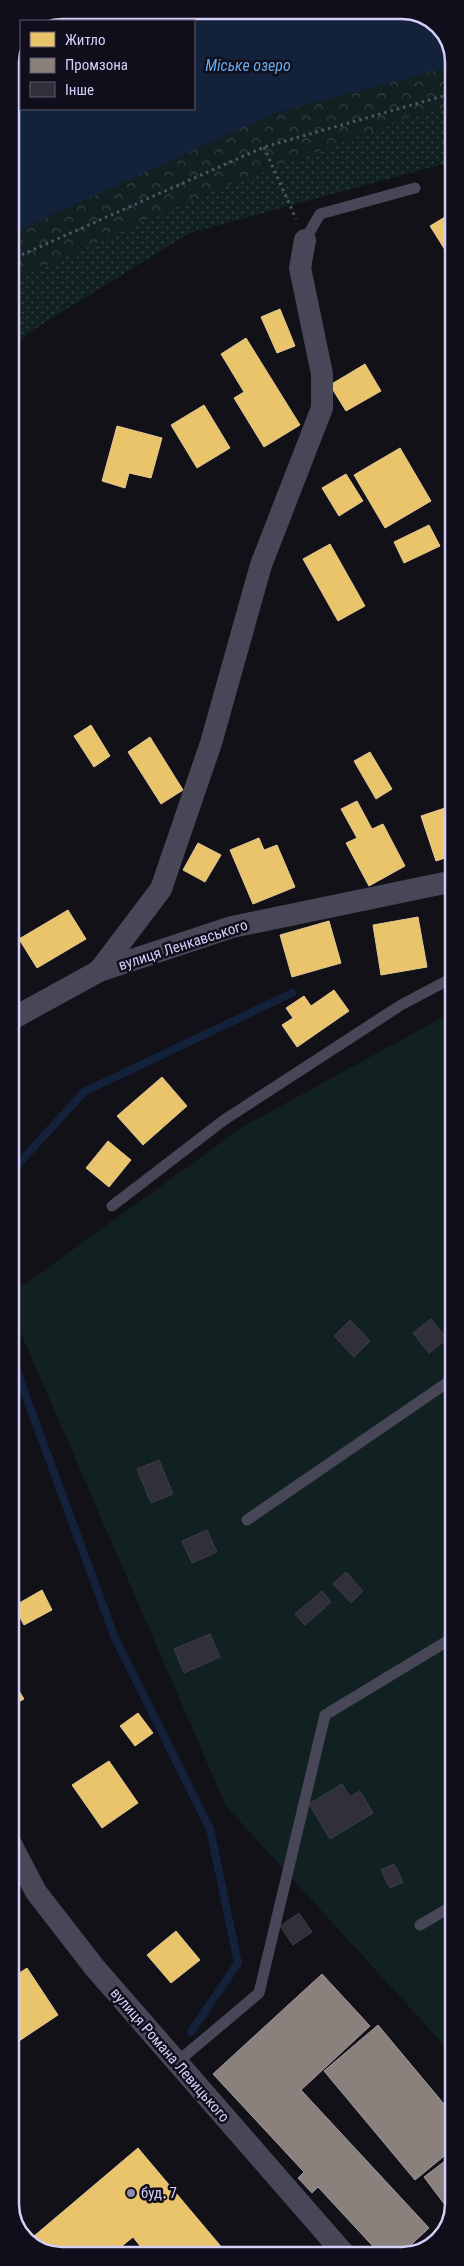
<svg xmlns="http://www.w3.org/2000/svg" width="464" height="2266" font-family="'Roboto Condensed',sans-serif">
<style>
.grass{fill:url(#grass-dots)}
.park{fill:url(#park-crowns)}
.garden{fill:#112122}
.water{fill:#13213b}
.homes{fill:#e9c46a;stroke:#e3c795}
.industry{fill:#8a817c;stroke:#a098a2}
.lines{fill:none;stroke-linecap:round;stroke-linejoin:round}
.stream{stroke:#13213b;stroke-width:8}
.building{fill:#302f3a;stroke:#3f3b4b}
.path{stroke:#4c5761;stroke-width:3;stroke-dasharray:2.5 4;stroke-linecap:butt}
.lane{stroke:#484758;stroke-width:11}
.street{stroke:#484758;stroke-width:22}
.poi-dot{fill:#918caa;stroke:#100e1b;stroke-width:2}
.labels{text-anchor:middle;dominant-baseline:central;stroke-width:5;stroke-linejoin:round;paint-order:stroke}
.street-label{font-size:15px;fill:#d5cef9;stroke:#100e1b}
.poi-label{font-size:15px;fill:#d5cef9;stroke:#100e1b;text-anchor:start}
.water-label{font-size:16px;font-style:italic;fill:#68aaec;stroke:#100e1b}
.rim{fill:none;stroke:#d5cef9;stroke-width:2.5}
</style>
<defs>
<pattern id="grass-dots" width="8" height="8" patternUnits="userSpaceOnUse" patternTransform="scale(1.25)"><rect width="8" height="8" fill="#112122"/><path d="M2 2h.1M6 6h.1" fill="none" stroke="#334043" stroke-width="1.8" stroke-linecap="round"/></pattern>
<pattern id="park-crowns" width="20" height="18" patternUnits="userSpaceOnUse" patternTransform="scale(1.25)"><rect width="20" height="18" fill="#112122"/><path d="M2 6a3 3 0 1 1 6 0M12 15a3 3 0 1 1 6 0" fill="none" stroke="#334043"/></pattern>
</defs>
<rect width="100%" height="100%" fill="#121118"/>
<path class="grass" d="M454,106v55l-264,72 -143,88 -37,25v-64l187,-85 206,-78z"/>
<path class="park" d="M61,10h348l30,15 15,29v52l-51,13 -206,78 -187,85v-221l11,-27v75h173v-88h-160z"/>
<path class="garden" d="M454,1011v1045l-228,-250 -216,-498v-13l234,-169z"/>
<path class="water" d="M61,10h348l30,15 15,29v12l-179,47 -265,121v-173l11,-27v75h173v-88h-160z"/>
<g class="homes">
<path d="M450,214l4,6v44l-24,-38z"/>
<path d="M280,309l15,37 -18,7 -16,-36z"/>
<path d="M246,338l54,87 -36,22 -30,-49 10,-6 -23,-38z"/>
<path d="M365,364l16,27 -35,20 -16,-26z"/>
<path d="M204,405l26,43 -33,20 -26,-43z"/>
<path d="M117,426l45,12 -11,40 -22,-5 -4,15 -23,-7z"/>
<path d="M400,448l31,53 -46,27 -31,-53z"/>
<path d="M346,474l17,27 -24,15 -17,-28z"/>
<path d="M429,525l11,21 -36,17 -10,-21z"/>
<path d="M330,544l35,62 -27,15 -35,-62z"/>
<path d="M91,725l19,31 -16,11 -20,-31z"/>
<path d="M150,737l33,53 -22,14 -33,-52z"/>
<path d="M370,752l22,37 -16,10 -22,-38z"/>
<path d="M357,801l15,28 11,-5 22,42 -36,20 -23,-43 11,-5 -16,-29z"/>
<path d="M454,805v50l-18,6 -15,-45z"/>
<path d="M259,838l5,12 13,-5 18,42 -42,17 -23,-54z"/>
<path d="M198,843l23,12 -16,27 -22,-12z"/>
<path d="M68,910l18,29 -49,29 -18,-29z"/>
<path d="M418,917l9,50 -46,8 -8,-50z"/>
<path d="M329,921l12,42 -49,14 -12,-42z"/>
<path d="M334,990l15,21 -52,36 -15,-22 11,-7 -7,-10 18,-12 7,10z"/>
<path d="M162,1077l25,29 -44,39 -26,-29z"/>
<path d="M108,1141l23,19 -22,27 -23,-19z"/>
<path d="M10,1521l9,13 -9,5z"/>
<path d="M42,1590l10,20 -28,15 -10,-19z"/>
<path d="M10,1676l14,23 -14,8z"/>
<path d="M138,1713l15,20 -18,13 -15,-20z"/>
<path d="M109,1761l29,42 -36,25 -30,-43z"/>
<path d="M176,1931l24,29 -29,23 -24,-28z"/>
<path d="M27,1968l31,47 -48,32v-68z"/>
<path d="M138,2148l91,108h-81l-15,-19 -23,19h-55l-28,-14z"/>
</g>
<g class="industry">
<path d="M322,1974l48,52 -69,64 128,138 -30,28h-17l-64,-69 -6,6 -14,-15 6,-6 -91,-98z"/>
<path d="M378,2025l76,91v32l-39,32 -91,-109z"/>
<path d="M454,2154v51l-3,8 -27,-36z"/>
</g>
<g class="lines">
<g class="stream">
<path d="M10,1173l74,-81 208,-99"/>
<path d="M10,1353l105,285 95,191 28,134 -47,69"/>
</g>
</g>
<g class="building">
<path d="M454,1181v14l-7,-9z"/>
<path d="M431,1319l16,20 -18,14 -16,-20z"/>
<path d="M350,1320l20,21 -16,16 -20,-21z"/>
<path d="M159,1460l14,34 -22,9 -14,-34z"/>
<path d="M207,1530l10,22 -25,11 -10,-22z"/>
<path d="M346,1572l17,19 -12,12 -18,-19z"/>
<path d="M322,1591l9,11 -26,23 -10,-11z"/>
<path d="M210,1634l10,23 -36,16 -10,-24z"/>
<path d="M342,1784l8,13 10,-6 13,22 -43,26 -21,-35z"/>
<path d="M394,1864l9,18 -13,6 -9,-18z"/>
<path d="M299,1913l13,19 -19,13 -13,-19z"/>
</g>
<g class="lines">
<g class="path">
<path d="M264,147l32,72"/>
<path d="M10,260l254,-113 190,-54"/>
</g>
<g class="lane">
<path d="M305,240l15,-26 95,-26"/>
<path d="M112,1206l112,-86 177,-115 53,-28"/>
<path d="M247,1520l207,-142"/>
<path d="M420,1925l34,-20"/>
<path d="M176,2063l83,-70 66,-278 129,-78"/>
</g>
<g class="street">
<path d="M99,971l62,-82 50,-146 50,-178 61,-157v-34l-22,-106 5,-28"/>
<path d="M10,1020l89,-49 133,-44 222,-46"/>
<path d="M10,1842l26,50 59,76 251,288"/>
</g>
</g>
<circle class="poi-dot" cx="131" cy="2193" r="5"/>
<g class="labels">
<g class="street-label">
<text transform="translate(183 945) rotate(-18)">вулиця Ленкавського</text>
<text transform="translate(170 2055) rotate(49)">вулиця Романа Левицького</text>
</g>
<g class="poi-label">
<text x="141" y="2193">буд. 7</text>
</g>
<g class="water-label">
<text x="248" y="65">Міське озеро</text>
</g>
</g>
<path d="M0 0H464V2266H0ZM62 19H402A43 43 0 0 1 445 62V2204A43 43 0 0 1 402 2247H62A43 43 0 0 1 19 2204V62A43 43 0 0 1 62 19Z" fill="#100e1b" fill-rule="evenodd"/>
<path class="rim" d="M62 19H402A43 43 0 0 1 445 62V2204A43 43 0 0 1 402 2247H62A43 43 0 0 1 19 2204V62A43 43 0 0 1 62 19Z"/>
<rect x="20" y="20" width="175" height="90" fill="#100e1b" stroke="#5f5b74"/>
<rect x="30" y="32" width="25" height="15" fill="#e9c46a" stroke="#5f5b74"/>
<text x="65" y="45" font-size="15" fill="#d5cef9">Житло</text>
<rect x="30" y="58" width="25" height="15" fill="#8a817c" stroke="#5f5b74"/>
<text x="65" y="70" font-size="15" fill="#d5cef9">Промзона</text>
<rect x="30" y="82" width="25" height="15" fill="#302f3a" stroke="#5f5b74"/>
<text x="65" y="95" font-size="15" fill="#d5cef9">Інше</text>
</svg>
